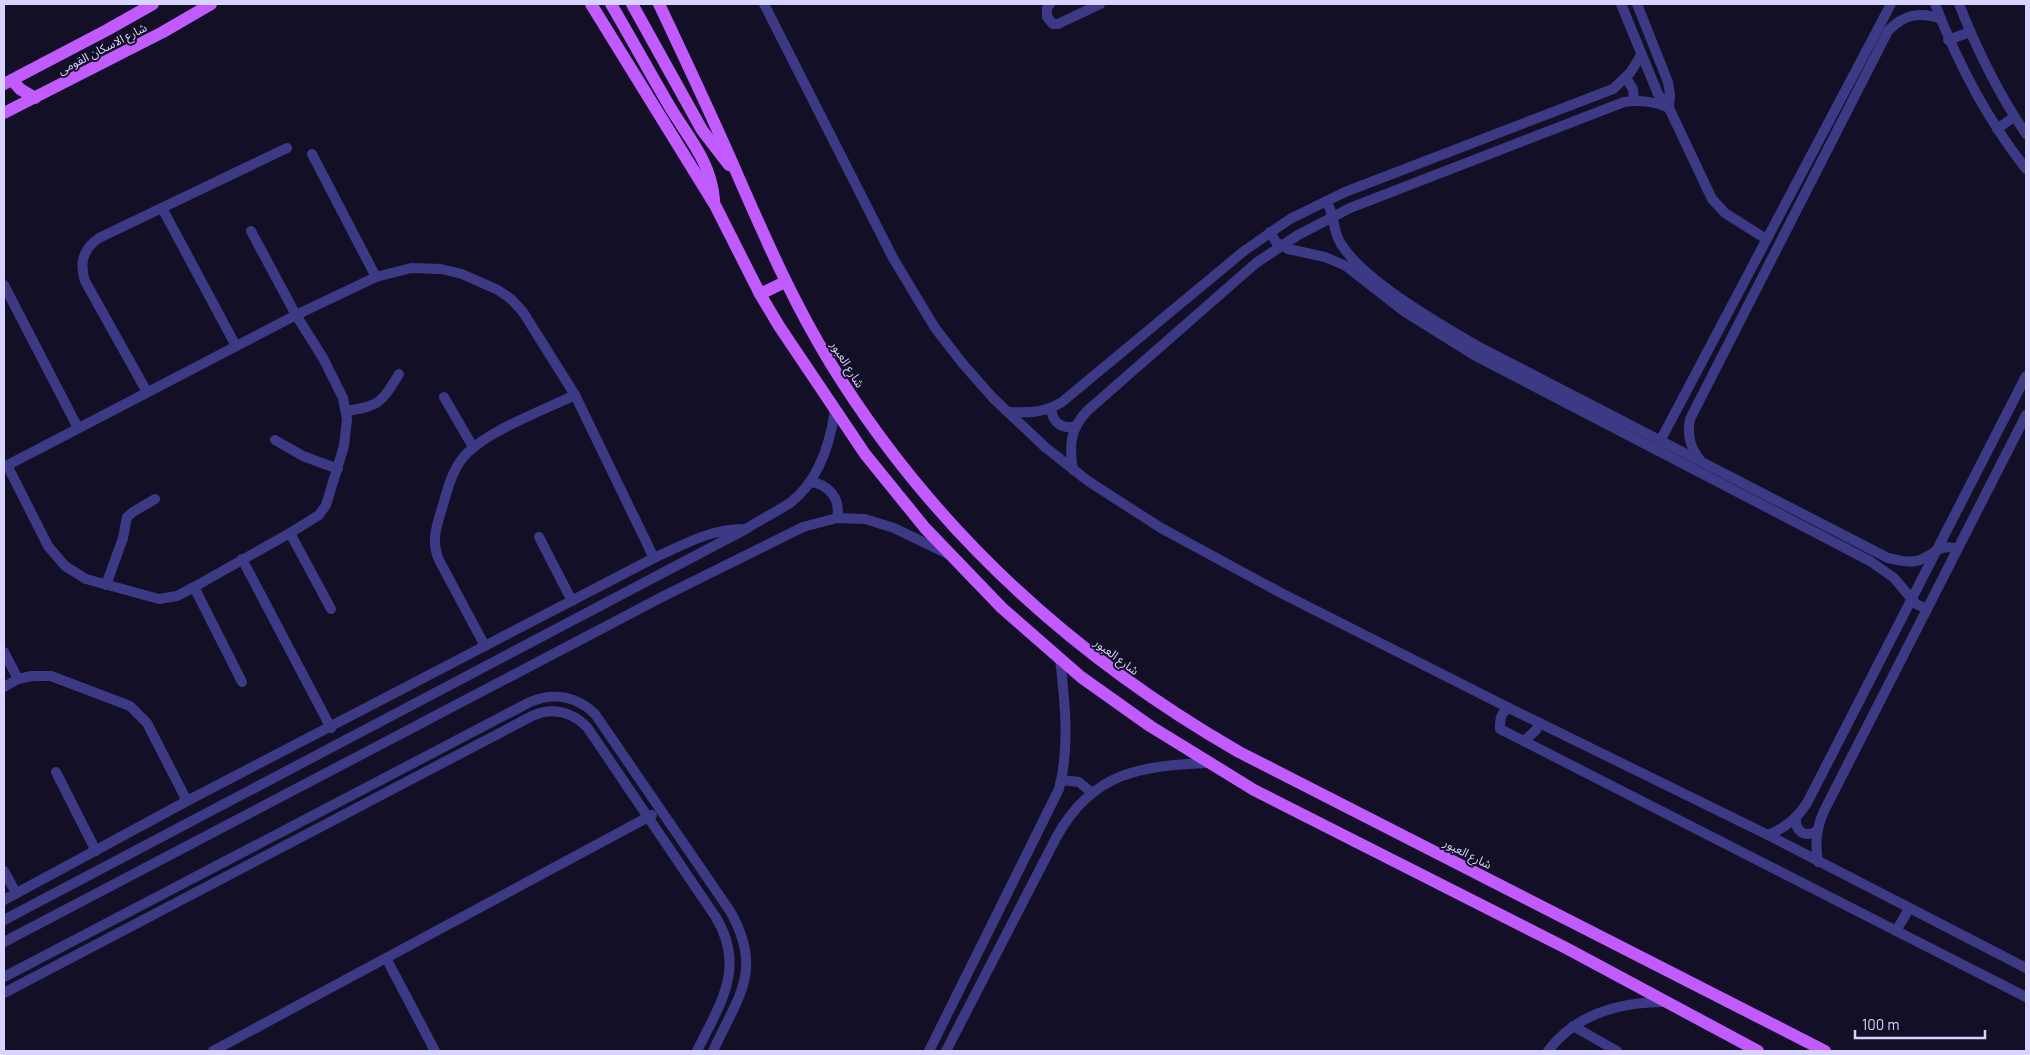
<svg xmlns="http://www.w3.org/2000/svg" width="2030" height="1055" font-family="Barlow,'Noto Sans Arabic',sans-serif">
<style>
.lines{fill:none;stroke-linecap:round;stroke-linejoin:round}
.minor{stroke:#3d3a85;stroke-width:10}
.major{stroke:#c25bff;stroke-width:12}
.labels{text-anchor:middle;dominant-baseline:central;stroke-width:4;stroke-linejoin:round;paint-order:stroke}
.street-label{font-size:12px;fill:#d9d4ff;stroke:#130f26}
</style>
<rect width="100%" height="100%" fill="#130f26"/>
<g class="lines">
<g class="minor">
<path d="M764,4l129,254 42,70 28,36 30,34 52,49 43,34 73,47 120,65 228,115 259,127 258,133"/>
<path d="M1050,4l-3,4v9l6,7h5l42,-20"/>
<path d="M1621,4l37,90 11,14 43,91 13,14 41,26"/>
<path d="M1637,4l31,78 2,13 -1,13"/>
<path d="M1935,4c23,60 51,114 91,165"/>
<path d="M1959,4c18,46 39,89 67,130"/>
<path d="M1948,40l22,-8"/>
<path d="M1626,78l7,11 1,12"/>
<path d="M1997,129l17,-12"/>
<path d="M312,154l64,123"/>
<path d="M1326,201c9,13 6,29 15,43 23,37 99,80 138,103l409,211c9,2 19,5 28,3 16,-3 22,-19 41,-12"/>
<path d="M162,208l74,138"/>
<path d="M1270,232l6,10 12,7 37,8 21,9 59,46 69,43 396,206 24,17 22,26 11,5"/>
<path d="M4,285l74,143"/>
<path d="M147,392l-62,-111c-6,-18 -2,-32 14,-43l188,-90"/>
<path d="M444,397l29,50"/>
<path d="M1051,408c1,14 11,22 24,18"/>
<path d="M346,411c34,-5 35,-8 53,-37"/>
<path d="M1008,412c21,1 36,1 54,-10l182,-151 46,-32 55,-27 268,-103 17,-16 11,-18"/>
<path d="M275,440l28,16 35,13"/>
<path d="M1658,445l233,-441"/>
<path d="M1700,460c-10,-13 -13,-25 -10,-41l198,-388c15,-16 32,-20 53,-12"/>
<path d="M7,465l41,81 17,20 21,13 73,20 18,-3 17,-9 96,-54 29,-18 7,-10 18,-59 3,-27 -4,-21 -20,-40 -27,-43 -45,-84"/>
<path d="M4,467l292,-152 80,-38 35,-9 30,1 21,5 36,16 13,9 12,13 52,83 79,163"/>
<path d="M1073,470c-4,-24 -3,-41 14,-59l169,-148 42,-28 52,-27 274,-106c17,-2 29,-1 45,6"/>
<path d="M810,482c19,2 31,17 27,36"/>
<path d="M290,533l41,76"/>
<path d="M539,537l33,64"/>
<path d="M242,559l89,169"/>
<path d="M106,585l17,-47 4,-21 6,-5 22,-13"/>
<path d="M194,587l48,95"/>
<path d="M485,646l-46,-86c-8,-19 -3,-32 3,-52 5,-16 9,-35 20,-49 19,-26 82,-49 113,-64"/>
<path d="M4,652l14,27"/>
<path d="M4,687l14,-8 14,-3h19l79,30 17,17 40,78"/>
<path d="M1509,708c-9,5 -9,12 -9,21l526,268"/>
<path d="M1524,741l12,-11 4,-7"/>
<path d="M56,772l40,79"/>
<path d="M1062,780l17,2 13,11"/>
<path d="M1796,818c-1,14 9,20 21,13"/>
<path d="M1768,835c17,-7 29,-16 39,-32l219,-427"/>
<path d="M1818,862c-3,-18 -2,-33 6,-51l202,-396"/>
<path d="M4,871l12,22"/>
<path d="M4,900l183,-99 467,-243c29,-13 56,-29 89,-29"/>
<path d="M4,920l742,-391c14,-9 30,-17 44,-26 29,-22 40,-59 45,-93"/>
<path d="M1896,931l13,-22"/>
<path d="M4,942l658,-345 141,-70 34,-9 28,1 29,9 54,26"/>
<path d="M386,958l49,93"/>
<path d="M4,977l526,-275c23,-10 46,-6 65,12l135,197c34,60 8,85 -17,140"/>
<path d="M4,993l528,-277c20,-9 39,-5 55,11l128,189c32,51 5,88 -18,135"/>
<path d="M1573,1026l44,25"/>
<path d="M213,1051l439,-236"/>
<path d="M929,1051l130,-262c11,-42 6,-87 1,-130"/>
<path d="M946,1051l111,-215c36,-64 83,-70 150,-73"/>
<path d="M1548,1051c28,-37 72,-49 117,-49"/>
</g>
<g class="major">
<path d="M591,4l124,201 45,89 19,32 86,128 60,74 77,80 79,69 69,49 104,64 312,158 192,103"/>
<path d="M611,4c20,34 39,69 59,103 19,32 40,53 44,92"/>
<path d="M632,4l70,126 27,35"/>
<path d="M659,4c27,57 54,114 79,172 28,64 56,128 93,188 101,164 241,292 408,388l586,299"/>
<path d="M12,80l8,9 15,9"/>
<path d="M4,84l103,-54 46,-26"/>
<path d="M4,113l159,-81 48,-28"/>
<path d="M760,294l25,-12"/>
</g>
</g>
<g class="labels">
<g class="street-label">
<text transform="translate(102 48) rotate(-27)">شارع الاسكان القومى</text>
<text transform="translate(848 364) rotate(58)">شارع العبور</text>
<text transform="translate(1117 656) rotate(37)">شارع العبور</text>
<text transform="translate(1468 853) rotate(27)">شارع العبور</text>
</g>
</g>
<rect width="2030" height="1055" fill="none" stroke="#d9d4ff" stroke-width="10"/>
<path d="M1855 1030v8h130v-8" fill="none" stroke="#d9d4ff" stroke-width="2.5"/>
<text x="1862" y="1030" font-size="15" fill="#d9d4ff" stroke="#130f26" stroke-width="4" paint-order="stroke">100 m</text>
</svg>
